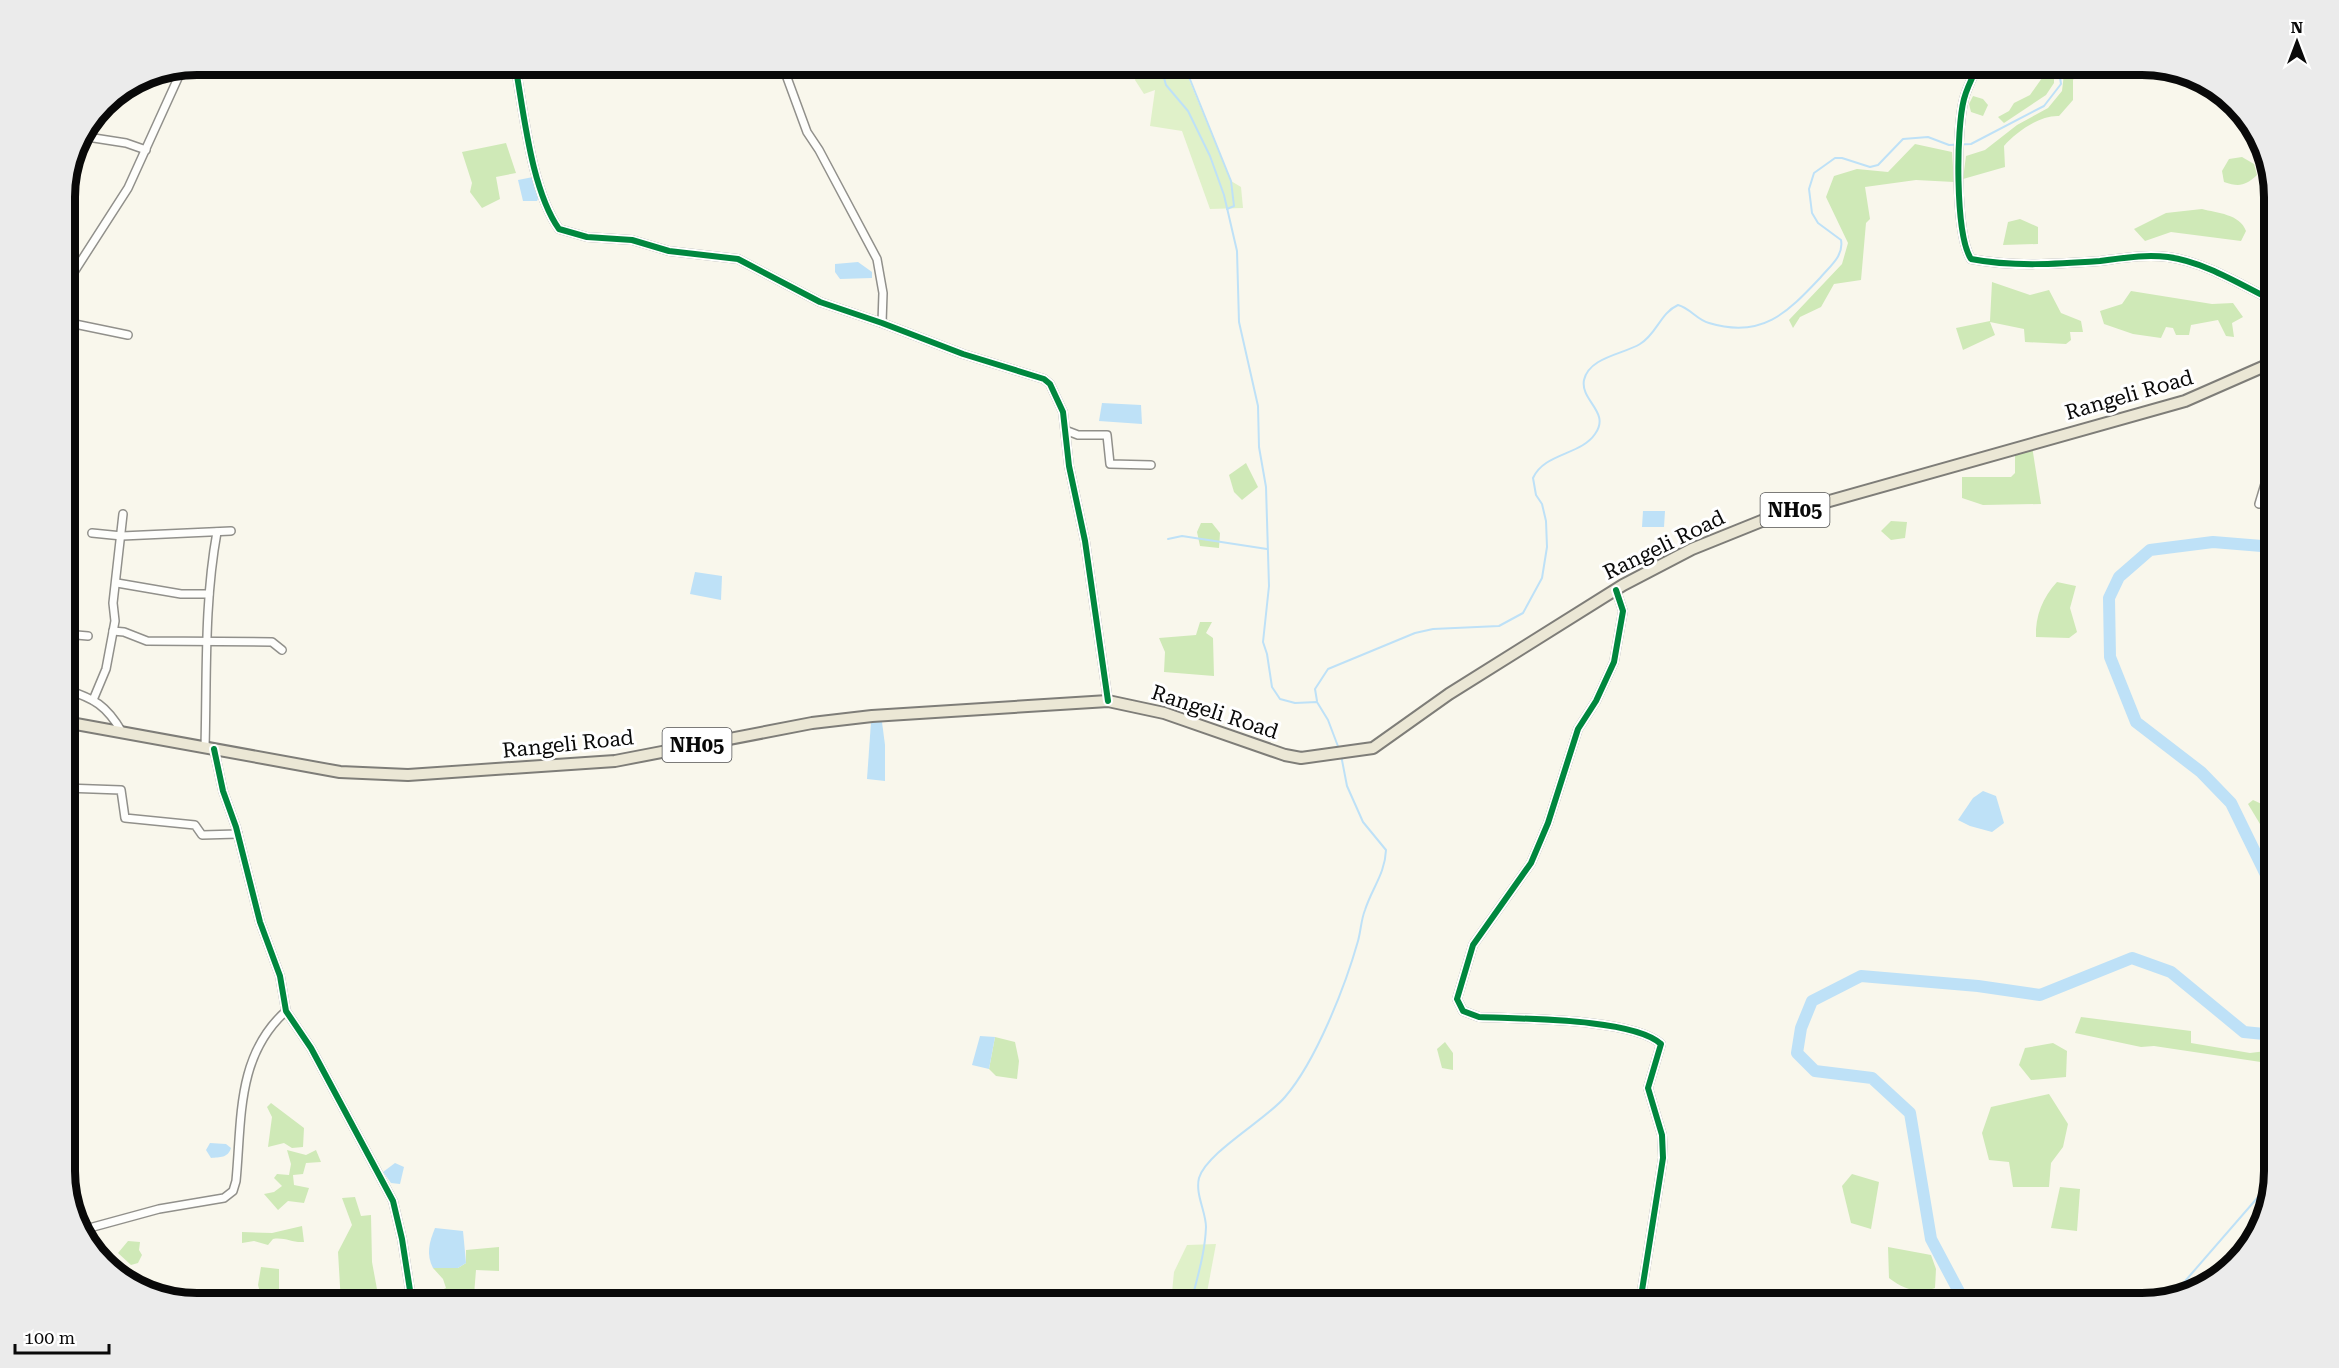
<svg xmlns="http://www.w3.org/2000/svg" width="2339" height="1368" font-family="'Roboto Serif',serif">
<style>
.green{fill:#e0f1c9}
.forest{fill:#cfe9b7}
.water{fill:#bee1f7}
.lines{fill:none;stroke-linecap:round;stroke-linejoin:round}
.stream{stroke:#bee1f7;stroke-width:2}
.river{stroke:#bee1f7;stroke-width:12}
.street-casing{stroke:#91908b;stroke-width:10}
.primary-casing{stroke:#7e7d78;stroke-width:14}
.street{stroke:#fefefc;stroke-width:7}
.primary{stroke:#ebe7d5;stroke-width:10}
.cycleway-casing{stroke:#fff;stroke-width:10}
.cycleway{stroke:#00873e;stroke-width:6}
.labels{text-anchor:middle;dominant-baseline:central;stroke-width:6;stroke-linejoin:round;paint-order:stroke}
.shield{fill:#fff;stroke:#535353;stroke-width:1.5}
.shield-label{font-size:20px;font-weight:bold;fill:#090909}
.street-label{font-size:21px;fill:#090909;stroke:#fff}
.rim{fill:none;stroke:#090909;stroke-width:8}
</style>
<rect width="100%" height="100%" fill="#f9f7ec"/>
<g class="green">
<path d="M1142,65h41l48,116 10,6 2,21 -33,1 -28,-78 -32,-5 5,-36 -11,4 -9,-14 2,-11z"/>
<path d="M1216,1244l-11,59h-34l3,-31 13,-27z"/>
</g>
<g class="forest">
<path d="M2048,65h6v18l-8,12 -42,28 -6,-6 11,-6 5,-8 16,-8 12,-17 7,-2z"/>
<path d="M2065,65h17l-9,15v20l-14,16c-19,-1 -43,16 -55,30l1,21 -42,12 3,-23 19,-6 32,-25 31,-17 14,-17z"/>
<path d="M1973,96l10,3 5,6 -5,11 -12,-4 -2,-8z"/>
<path d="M506,143l10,30 -20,4 4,22 -18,9 -12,-16 2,-9 -10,-31z"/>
<path d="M1915,144l37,8 2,30 -38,-2 -51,7 5,32 -4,4 -5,57 -27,4 -13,23 -21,10 -7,11 -4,-8 53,-56 6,-21 -22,-46 8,-21 23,-7 31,3z"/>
<path d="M2242,157l12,7 3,11c-12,11 -18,12 -33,7l-2,-11 7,-12z"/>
<path d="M2202,209c15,4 38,5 44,22l-5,10 -70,-9 -26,9 -11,-12 32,-16z"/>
<path d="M2020,219l18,8v17l-35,1 5,-23z"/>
<path d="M1992,282l38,13 19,-5 12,23 20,8 2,11h-13l1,8 -5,4 -41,-2 -1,-13 -34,-7 5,13 -32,15 -7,-22 34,-7z"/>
<path d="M2131,291l81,13 21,-1 10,14 -11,6 2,14 -8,-1 -8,-16 -27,5 -2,10h-13l-3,-7 -7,-1 -5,11 -28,-4 -29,-10 -4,-13 22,-7z"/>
<path d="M2032,446l9,58 -58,1 -21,-7v-21h49l4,-4v-20z"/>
<path d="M1246,463l12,24 -16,13 -8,-8 -5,-17z"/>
<path d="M1891,521l16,1 -2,16 -14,2 -10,-9z"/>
<path d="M1201,523h11l8,10 -1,15 -19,-2 -3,-14z"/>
<path d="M2057,582l19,4 -6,22 7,24 -8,6 -33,-1c-1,-21 7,-40 21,-55z"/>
<path d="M1200,622h12l-6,11 7,5 1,38 -50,-4 1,-20 -6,-14 37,-3z"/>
<path d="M2253,800l13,6 1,7 -7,11 -12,-20z"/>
<path d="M2081,1017l110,14v12l59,10 24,-3v14l-120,-18 -13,1 -66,-14z"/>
<path d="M995,1037l20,5 4,19 -2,18 -21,-3 -7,-7z"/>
<path d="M1445,1042l8,11v17l-11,-2 -5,-19z"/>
<path d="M2053,1043l14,8 -1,26 -35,3 -12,-15 6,-17z"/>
<path d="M2049,1094l19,30 -5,23 -12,16 -2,24h-36l-4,-25 -20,-2 -7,-27 9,-26z"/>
<path d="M271,1103l33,25 -1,19 -11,1 -8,-5 -16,4 4,-30 -5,-10z"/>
<path d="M287,1150l19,5 10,-5 5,12 -15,1 -3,11 -10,1 1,10 15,3 -5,15 -16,-2 -10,9 -14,-16 10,-2 8,-6 -8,-8 3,-4 12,1 2,-11z"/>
<path d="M1852,1174l27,8 -8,47 -20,-6 -9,-37z"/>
<path d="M2060,1187l20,2 -3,42 -26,-3z"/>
<path d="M355,1197l6,19 10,-1 1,47 7,38 3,3h-41l-3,-51 14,-27 -10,-27z"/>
<path d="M302,1226l2,16c-12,1 -19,-5 -31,-3l-5,6 -14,-4 -12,2v-11l30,1z"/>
<path d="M128,1241l12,1 -1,8 3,5 -4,8 -7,2 -13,-12z"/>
<path d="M499,1247v24l-23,-1 -2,25 6,8h-47l-7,-6 20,-9 -3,-9 -10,-11h25l8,-5v-13z"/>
<path d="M1888,1247l43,8 5,14 -1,19c-17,6 -32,1 -46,-10z"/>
<path d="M261,1267l18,2v24l-7,4 -1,6h-8l-5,-18z"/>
<path d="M1731,1289l12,4v10h-14l-7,-7z"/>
<path d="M1990,1293l33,6 -1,4h-32z"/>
</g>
<g class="water">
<path d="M533,177l6,20 -2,4h-14l-5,-21z"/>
<path d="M858,262l14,10v6l-32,1 -5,-7v-8z"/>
<path d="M1102,403l39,2 1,19 -43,-3z"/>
<path d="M1643,511h22l-1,16h-22z"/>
<path d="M695,572l27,4 -1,24 -31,-6z"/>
<path d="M871,722h11l3,23v36l-18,-2z"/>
<path d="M1983,791l13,5 8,27 -12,9 -22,-6 -12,-6 15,-22z"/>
<path d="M980,1036l15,1 -6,32 -17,-4z"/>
<path d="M210,1143l16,1 5,4c-3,10 -11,9 -20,10l-5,-8z"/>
<path d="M395,1163l9,4 -4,17 -9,-1 -8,-11z"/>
<path d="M435,1228l28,3 3,32 -8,5h-25c-7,-14 -4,-25 2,-40z"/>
</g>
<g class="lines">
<g class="stream">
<path d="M1160,64l6,21 22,26 22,45 14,39 13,56 2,71 19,84 1,41 7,40 3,99 -6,56 4,12 5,33 8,12 15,4 22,-1 11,18 11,29"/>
<path d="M1198,64l-13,3 46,114 3,25 -7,3"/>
<path d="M1168,539l14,-3 85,13"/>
<path d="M1317,701l-2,-12 13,-20 87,-36 18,-4 66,-3 24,-13 19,-35 5,-31 -1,-26 -4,-17 -6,-9 -3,-17c11,-25 48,-23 62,-44 16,-22 -15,-33 -11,-54 5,-23 40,-26 56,-36 17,-10 20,-31 38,-39 12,3 19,15 31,18 53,16 78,-10 111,-45 10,-12 24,-22 21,-38l-23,-17 -6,-10 -3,-24 5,-16 21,-15h7l28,9 8,-2 25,-26 25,-2 21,8 22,-1 73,-38 17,-22 -3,-20"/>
<path d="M2212,1268l13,2"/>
<path d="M2173,1295l99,-114"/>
<path d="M1191,1303c6,-25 14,-49 15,-76 0,-15 -11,-33 -7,-49 8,-26 68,-59 86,-81 31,-36 60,-110 73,-156 3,-11 3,-21 7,-31 7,-22 20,-36 21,-60l-23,-28 -16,-36 -6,-31"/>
</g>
<g class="river">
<path d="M2274,547l-61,-5 -63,8 -31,27 -10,21 1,59 26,65 65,50 30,31 43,88"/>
<path d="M1965,1303l-34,-64 -21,-126 -38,-35 -57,-7 -18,-18 4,-25 11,-27 49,-25 117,10 62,9 92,-37 39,14 73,60 30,3"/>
</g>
<g class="street-casing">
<g id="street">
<path d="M515,64c9,49 16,125 44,165l28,8 45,3 37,11 69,8 82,43 62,21 81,31 81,25 6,5 13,28 6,54 16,75 23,160"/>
<path d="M782,64l25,68 12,18 58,109 6,34 -1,30"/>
<path d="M1979,64c-6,12 -12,23 -15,35 -8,30 -9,135 7,160 41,8 87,5 129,2 23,-3 45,-7 68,-4 37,5 73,28 106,44"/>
<path d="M81,136l45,7 20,7"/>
<path d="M65,286l63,-98 55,-121"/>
<path d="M65,322l63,13"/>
<path d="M1065,430l13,5h29l3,29 41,1"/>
<path d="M2259,504l15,-50"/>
<path d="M92,533l30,3 109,-5"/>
<path d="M117,583l64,11h28"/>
<path d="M1616,590l7,21 -9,51 -18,39 -18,28 -30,94 -17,40 -58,82 -16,54 6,12 16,6c41,2 154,1 182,27l-13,44 14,47 1,23 -23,145"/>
<path d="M113,631l11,1 23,9 125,1 10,8"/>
<path d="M65,634l23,2"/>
<path d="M65,689c30,10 41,16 57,43"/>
<path d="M93,700l13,-31 9,-48 -2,-18 10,-89"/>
<path d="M205,747c2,-72 -1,-144 12,-215"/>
<path d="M214,749l9,42 13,36 24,95 20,54 6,35 25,37 82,153 9,38 10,64"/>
<path d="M65,788l56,2 4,28 70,7 7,10 36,-1"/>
<path d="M82,1230l77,-21 65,-11 9,-7 3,-10c6,-62 0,-125 50,-170"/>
</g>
</g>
<g class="primary-casing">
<path id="primary" d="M65,722l275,50 68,3 207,-14 197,-38 60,-7 236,-15 56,12 121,42 16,3 72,-10 76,-54 174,-109 69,-36 77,-31 416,-117 89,-39"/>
</g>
<use href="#street" class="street"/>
<use href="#primary" class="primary"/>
<g class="cycleway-casing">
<g id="cycleway">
<path d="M515,64c9,49 16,125 44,165l28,8 45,3 37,11 69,8 82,43 62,21 81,31 81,25 6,5 13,28 6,54 16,75 23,160"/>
<path d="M1979,64c-6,12 -12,23 -15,35 -8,30 -9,135 7,160 41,8 87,5 129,2 23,-3 45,-7 68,-4 37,5 73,28 106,44"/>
<path d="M1616,590l7,21 -9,51 -18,39 -18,28 -30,94 -17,40 -58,82 -16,54 6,12 16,6c41,2 154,1 182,27l-13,44 14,47 1,23 -23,145"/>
<path d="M214,749l9,42 13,36 24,95 20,54 6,35 25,37 82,153 9,38 10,64"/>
</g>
</g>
<use href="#cycleway" class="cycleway"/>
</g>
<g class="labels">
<g class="shield">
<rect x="1760.5" y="493" width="69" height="34" rx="4.5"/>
<rect x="662.5" y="728" width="69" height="34" rx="4.5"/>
</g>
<g class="shield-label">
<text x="1795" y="510">NH05</text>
<text x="697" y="745">NH05</text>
</g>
<g class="street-label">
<text transform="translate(2129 395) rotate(-16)">Rangeli Road</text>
<text transform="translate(1664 545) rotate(-26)">Rangeli Road</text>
<text transform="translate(1215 712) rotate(18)">Rangeli Road</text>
<text transform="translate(568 744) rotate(-6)">Rangeli Road</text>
</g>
</g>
<path d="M0 0H2339V1368H0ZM197 75H2142A122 122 0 0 1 2264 197V1171A122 122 0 0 1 2142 1293H197A122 122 0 0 1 75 1171V197A122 122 0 0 1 197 75Z" fill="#ebebeb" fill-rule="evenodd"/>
<path class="rim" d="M197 75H2142A122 122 0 0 1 2264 197V1171A122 122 0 0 1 2142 1293H197A122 122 0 0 1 75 1171V197A122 122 0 0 1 197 75Z"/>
<g transform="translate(2297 42)" stroke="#ffffff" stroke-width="4.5" paint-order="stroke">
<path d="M0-4.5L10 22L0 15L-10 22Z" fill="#090909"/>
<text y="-9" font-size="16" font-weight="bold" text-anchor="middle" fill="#090909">N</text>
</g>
<path d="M15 1344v9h94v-9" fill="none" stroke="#090909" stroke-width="3"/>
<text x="24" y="1344" font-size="18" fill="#090909" stroke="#ffffff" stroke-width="4.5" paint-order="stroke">100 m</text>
</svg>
